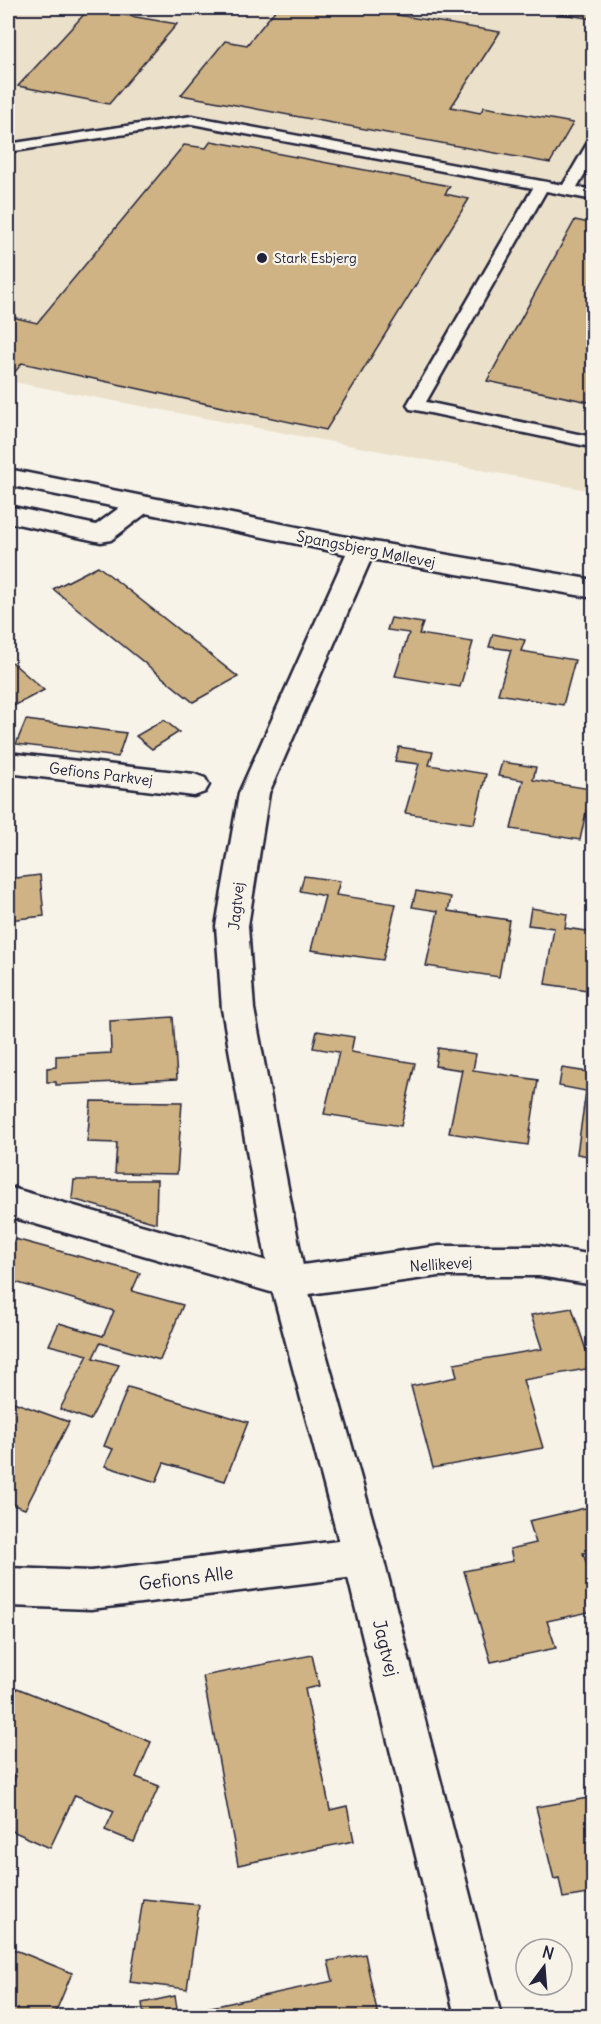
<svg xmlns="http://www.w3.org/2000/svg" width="601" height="2024" font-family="Delius,sans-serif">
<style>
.built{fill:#ebe0ca}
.building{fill:#cfb384;stroke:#22223b;stroke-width:1.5}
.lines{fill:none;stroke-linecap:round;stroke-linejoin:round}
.lane-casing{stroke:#22223b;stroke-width:5}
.street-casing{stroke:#22223b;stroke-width:5}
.secondary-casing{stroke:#22223b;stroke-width:5}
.lane{fill:#f7f3e8;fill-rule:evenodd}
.street{fill:#f7f3e8;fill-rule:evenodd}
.secondary{fill:#f7f3e8;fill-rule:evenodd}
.poi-dot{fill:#22223b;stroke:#f7f3e8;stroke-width:2}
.labels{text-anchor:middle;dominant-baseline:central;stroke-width:4.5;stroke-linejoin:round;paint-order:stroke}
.far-poi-label{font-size:14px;fill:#22223b;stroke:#f7f3e8;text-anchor:start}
.street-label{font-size:15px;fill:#22223b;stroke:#f7f3e8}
.near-street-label{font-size:18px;fill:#22223b;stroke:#f7f3e8}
</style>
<rect width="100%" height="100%" fill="#f7f3e8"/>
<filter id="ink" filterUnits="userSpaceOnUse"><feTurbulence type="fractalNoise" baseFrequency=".0167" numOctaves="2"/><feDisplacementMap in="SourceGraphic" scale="12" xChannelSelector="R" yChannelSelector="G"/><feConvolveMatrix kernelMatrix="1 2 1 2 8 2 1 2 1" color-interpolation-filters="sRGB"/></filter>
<g filter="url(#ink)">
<path class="built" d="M8,8h585v483l-585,-110z"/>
<g class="building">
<path d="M277,8h78l145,24 -49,75 29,6 4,-6 89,16 -23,40 -369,-68 44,-54 22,4z"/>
<path d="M524,8h70v11z"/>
<path d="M89,9l88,15 -68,80 -91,-18z"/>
<path d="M211,141l239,45 -5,8 24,5 -143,231 -304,-67 -7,9 -7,-2v-54l29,7 147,-178 22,3z"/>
<path d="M575,220l19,4v179l-107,-22z"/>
<path d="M98,566l140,111 -45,25 -140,-113z"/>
<path d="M391,618l32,5 -4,11 54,8 -13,45 -65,-11 14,-43 -22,-3z"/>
<path d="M493,634l32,6 -4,11 54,9 -12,45 -65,-11 13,-44 -22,-3z"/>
<path d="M8,659l36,31 -36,19z"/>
<path d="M26,720l100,13 -8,24 -102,-13z"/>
<path d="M164,720l15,12 -27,17 -16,-13z"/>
<path d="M399,747l34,5 -4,13 57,9 -12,50 -69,-11 14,-49 -24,-3z"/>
<path d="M502,762l34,5 -3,13 58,9 -11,51 -69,-11 12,-49 -25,-4z"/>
<path d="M40,875l4,41 -36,4v-41z"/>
<path d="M304,876l36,5 -4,14 60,9 -13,56 -72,-10 14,-54 -25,-5z"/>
<path d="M416,891l35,6 -3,14 61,9 -10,57 -73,-11 12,-55 -26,-4z"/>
<path d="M531,908l36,6 -2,14 29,4v59l-49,-7 9,-56 -26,-3z"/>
<path d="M173,1017l4,62 -121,6v-3h-9v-14l9,-1v-11l55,-3 -1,-32z"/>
<path d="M317,1031l37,6 -3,15 64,11 -14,63 -77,-12 15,-62 -26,-4z"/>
<path d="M438,1048l38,6 -3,16 65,10 -10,65 -79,-12 13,-63 -27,-4z"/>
<path d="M562,1068l32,5v84l-17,-3 9,-63 -27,-5z"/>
<path d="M91,1101l91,1 -5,72 -62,-1 2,-30 -30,-1z"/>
<path d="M74,1180h83l-1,43 -84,-24z"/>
<path d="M15,1239l125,34 -8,18 51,14 -23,55 -60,-17 -7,15 26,7 -29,55 -30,-11 28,-54 -39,-10 10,-22 44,13 11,-25 -106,-31v-27z"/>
<path d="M572,1308l20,60 -69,12 20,68 -110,20 -22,-82 46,-9 -3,-13 88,-15 -11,-34z"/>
<path d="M128,1387l120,35 -23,59 -61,-18 -8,19 -51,-16 8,-17 -9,-3z"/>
<path d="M8,1400l61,22 -44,87 -17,-6z"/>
<path d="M594,1506v45l-11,2 11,32v26l-47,10 9,27 -65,14 -27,-91 49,-10 -3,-12 26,-6 -7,-22z"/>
<path d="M312,1655l7,31 -14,3 25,121 17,-4 7,35 -116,24 -35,-189z"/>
<path d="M17,1688l134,54 -15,35 23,9 -25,56 -29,-12 9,-19 -39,-16 -25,53 -42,-19v-37l8,-16 -8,-4v-65z"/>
<path d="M594,1797v96l-31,5 -4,-20 -5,1 -18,-72z"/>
<path d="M143,1899l56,6 -12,84 -57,-7z"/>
<path d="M8,1947l64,26 -18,43h-46z"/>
<path d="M365,1954l13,62h-234l-2,-13 33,-7 3,18 155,-33 -5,-20z"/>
</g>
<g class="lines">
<g class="lane-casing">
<path id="lane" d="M192,116l371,69 24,-41 7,-4v18l-17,29 17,3v10l-48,-9 -120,211 166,35v8l-6,1 -170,-36 -6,-1 -3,-4 126,-217 -341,-64 -184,28v-8z"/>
</g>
<g class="street-casing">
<g id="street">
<path d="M140,497l9,2 4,6 -4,6 -38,29 -10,2 -93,-20v-16l88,19 35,-26z"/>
<path d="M8,753l186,21 11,4 4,7 -4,7 -11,4 -186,-23z"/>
<path d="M8,1187l280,80 151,-21h100l55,9v30l-55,-9h-100l-151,21 -280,-81z"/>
<path d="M363,1538l14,6 6,13 -6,13 -14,6 -272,33 -83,-3v-38l83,3z"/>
</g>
</g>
<g class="secondary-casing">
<path id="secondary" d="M8,469l354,71 232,40v18l-223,-39 -102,234 -21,133 6,83 52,273 77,275 118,459h-46l-112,-459 -73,-275 -48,-273 -6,-83 23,-133 107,-239 -338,-69z"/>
</g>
<use href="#lane" class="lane"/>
<use href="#street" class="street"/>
<use href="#secondary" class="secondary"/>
</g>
</g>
<circle class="poi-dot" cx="262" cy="258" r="6"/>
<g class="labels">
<g class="far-poi-label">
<text x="274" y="258">Stark Esbjerg</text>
</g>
<g class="street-label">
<text transform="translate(366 549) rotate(11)">Spangsbjerg Møllevej</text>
<text transform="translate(101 774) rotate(7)">Gefions Parkvej</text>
<text transform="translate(236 906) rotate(-84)">Jagtvej</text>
<text transform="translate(441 1264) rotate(-4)">Nellikevej</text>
</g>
<g class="near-street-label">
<text transform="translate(186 1578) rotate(-7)">Gefions Alle</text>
<text transform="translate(386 1648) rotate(76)">Jagtvej</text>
</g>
</g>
<rect width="601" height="2024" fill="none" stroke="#f7f3e8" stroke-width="30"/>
<rect x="15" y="15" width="571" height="1994" fill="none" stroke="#22223b" stroke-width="2" filter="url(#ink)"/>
<g transform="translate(544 1967) rotate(16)"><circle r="28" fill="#f7f3e8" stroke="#a29fa3" stroke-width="1.5"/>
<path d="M0-4.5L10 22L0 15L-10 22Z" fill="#22223b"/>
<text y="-9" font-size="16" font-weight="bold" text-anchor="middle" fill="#22223b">N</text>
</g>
</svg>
